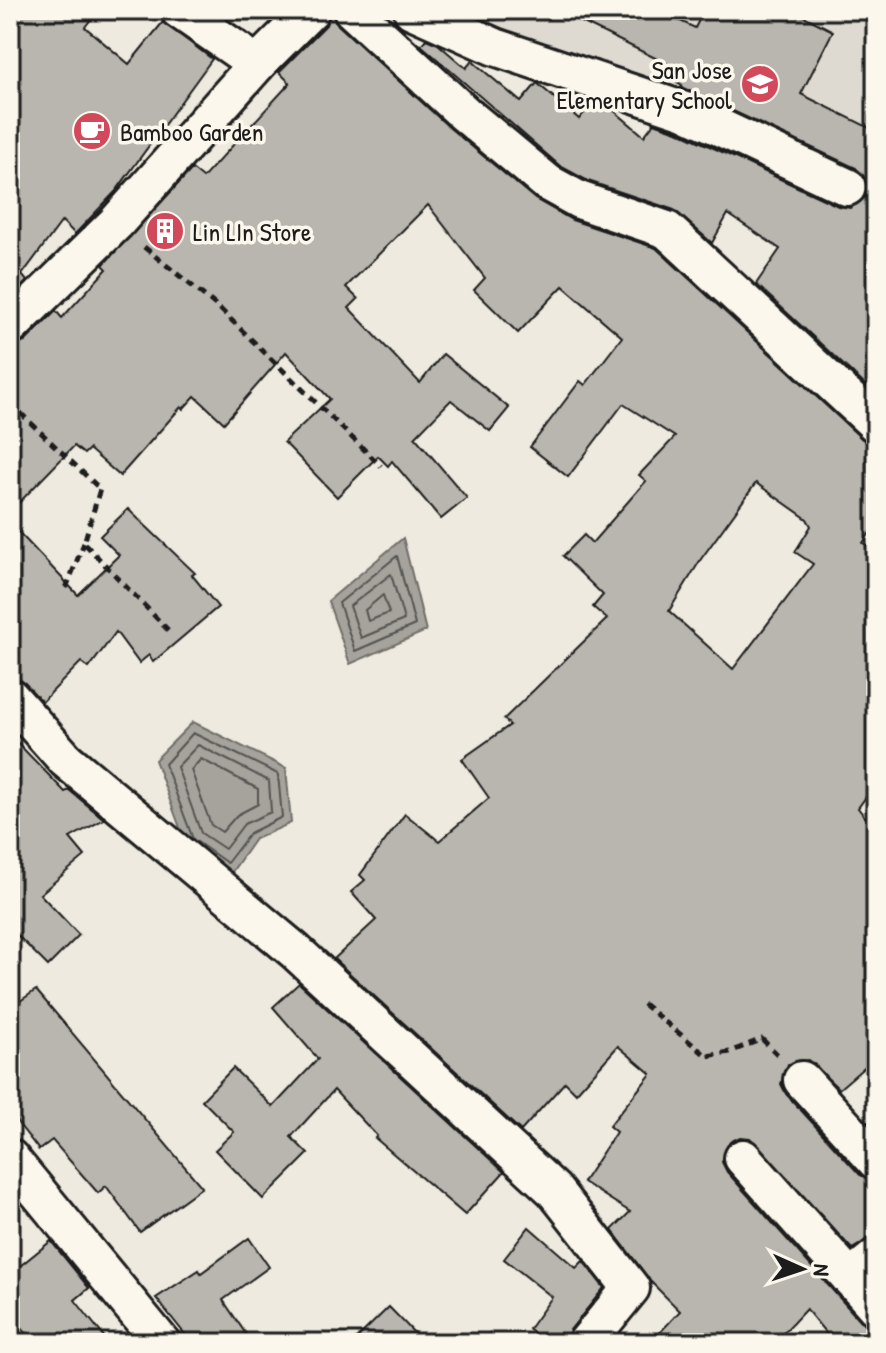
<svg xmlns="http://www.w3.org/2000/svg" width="886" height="1353" font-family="'Patrick Hand',sans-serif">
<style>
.built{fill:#dedad1}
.water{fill:#a6a39d;stroke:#6f6d69;stroke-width:2}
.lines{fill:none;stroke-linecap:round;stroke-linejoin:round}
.shore{stroke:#535250;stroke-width:2}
.building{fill:#b9b6af;stroke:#1c1c1c;stroke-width:2;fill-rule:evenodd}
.minor-casing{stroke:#1c1c1c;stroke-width:42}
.path{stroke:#1c1c1c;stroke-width:5;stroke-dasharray:8 6;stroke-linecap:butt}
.minor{stroke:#fbf7ec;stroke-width:36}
.labels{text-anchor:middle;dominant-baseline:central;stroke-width:7;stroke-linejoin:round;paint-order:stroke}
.poi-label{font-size:26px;fill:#1c1c1c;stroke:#fbf7ec;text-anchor:start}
</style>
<rect width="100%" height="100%" fill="#eeeadf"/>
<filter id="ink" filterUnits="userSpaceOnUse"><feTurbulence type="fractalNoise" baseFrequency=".0125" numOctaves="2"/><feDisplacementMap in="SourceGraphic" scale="16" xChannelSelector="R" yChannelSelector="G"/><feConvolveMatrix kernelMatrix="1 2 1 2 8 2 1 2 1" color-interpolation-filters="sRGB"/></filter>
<g filter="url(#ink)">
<path class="built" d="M462,10h414v169l-51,-20z"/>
<g class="water">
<path d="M403,538l23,93 -76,33 -22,-63z"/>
<path d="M193,722l93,46 5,55 -36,16 -26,37 -43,-32 -31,-84z"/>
</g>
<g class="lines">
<g class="shore">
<path d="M397,556l18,69 -60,26 -16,-48z"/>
<path d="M391,574l13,46 -43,18 -11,-32z"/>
<path d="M383,595l6,18 -21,8 -3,-11z"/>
<path d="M193,733l85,41 4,43 -32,16 -23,30 -34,-24 -28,-75z"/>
<path d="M198,745l71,36 2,31 -27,12 -19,25 -24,-16 -24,-66z"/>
<path d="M201,759l57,30v15l-21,11 -15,17 -11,-7 -20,-55z"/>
</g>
</g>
<g class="building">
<path d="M10,10h88l-13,17 44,37 34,-42 49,37 -96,132 -41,43 -13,-13 -40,54 5,6 -17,17z"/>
<path d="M331,10l7,15 113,104 84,70 37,21 84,28 206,191 14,5v80l-13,19 13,8v232l-18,25 18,23v226l-37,32 -31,-29 -20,4 -7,20 5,10 74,81 16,6v54l-24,14 -102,-111 -10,-1 -10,5 -8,20 5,10 133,149 13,6 3,16h-42l-28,-34 -32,34h-124l30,-32 -29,-29 -39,-52 18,-18 -47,-30 33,-50 -7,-6 42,-52 -33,-28 -42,47 -11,-11 -44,49 -187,-172 42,-39 -25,-28 14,-12 -5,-5 45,-61 34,27 50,-43 -27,-39 48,-34 -6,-6 103,-100 -14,-12 10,-12 -40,-39 21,-21 8,8 54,-62 -7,-6 36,-38 -52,-33 -55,73 -38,-30 50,-66 5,4 37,-48 -59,-51 -45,47 -44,-43 11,-12 -57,-73 -82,82 12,12 -9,9 71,75 23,-29 66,54 -19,23 -39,-31 -36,37 52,61 -26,21 -49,-58 -4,5 -10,-10 -41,41 -53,-55 46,-43 -44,-47 -62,71 -29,-27 -12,13 -2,-2 -61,69 -31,-27 -5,5 -10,-8 -64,66v-165l15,-5 31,-31 6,7 45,-49 -4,-4 89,-96 11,9 87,-95 -11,-11 47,-47zM756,483l51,36 4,7 -16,26 18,12 -80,105 -64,-58 32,-52z"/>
<path d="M557,10h100l38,18 9,-18h88l41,21 -32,63 75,37v264l-120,-111 24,-35 -52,-35 -16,29 -38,-33 -86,-29 -28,-15 -139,-121 5,-6 12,5 28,24 6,-7 49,41 16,-19 42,36 14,-17 19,7 32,27 10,-13 23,8 161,75 12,2 16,-11 2,-13 -12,-16 -175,-81 1,-2 -5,-3 5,-11z"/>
<path d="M128,509l67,64 -3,2 26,32 -65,55 -4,-7 -10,8 -23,-31 -27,36 -8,-6 -39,40 -17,-19 -15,-6v-154l68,72 41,-40 -19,-19z"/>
<path d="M10,735l55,57 4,-2 35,29 -34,19 15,18 -45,38 39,41 -31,31 -38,-38z"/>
<path d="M299,983l205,189 -39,43 -90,-77 2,-2 -43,-46 -43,47 17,17 -45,45 -48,-49 19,-18 -32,-32 31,-32 40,39 45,-48 -45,-52z"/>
<path d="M36,990l166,197 -62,45 -34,-46 -8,7 -46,-53 -13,10 -29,-37v-105z"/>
<path d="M529,1227l47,41 7,-7 21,27 -34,42 -4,13h-22l-15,-14 23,-32 -48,-38z"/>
<path d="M249,1238l20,29 -46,33 29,43h-60l-36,-45 43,-28 2,3z"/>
<path d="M51,1241l38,47 -14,12 34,43h-75l-24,-30v-39z"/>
<path d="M389,1307l35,36h-72z"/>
</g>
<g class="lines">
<g class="minor-casing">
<g id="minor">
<path d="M179,10l78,54"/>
<path d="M352,10l113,104 83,69 31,17 88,30 209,194"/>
<path d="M412,10l83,37 190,64 162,76"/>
<path d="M10,327l106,-104 141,-159 54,-54"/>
<path d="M10,697l56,63 229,191 259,239 77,98 -45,55"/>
<path d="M802,1080l74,81"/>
<path d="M10,1158l152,185"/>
<path d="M743,1158l133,149"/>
<path d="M850,1278l26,-21"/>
</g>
</g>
<g class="path">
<path d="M144,247l74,60 163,159"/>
<path d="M10,403l90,86 -16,54 84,87"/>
<path d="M66,588l18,-45"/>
<path d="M643,1004l64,52 23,-4 32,-13 17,17"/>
</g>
<use href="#minor" class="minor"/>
</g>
</g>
<defs>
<g id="school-disc" transform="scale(2)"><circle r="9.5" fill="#d1495b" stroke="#fbf7ec"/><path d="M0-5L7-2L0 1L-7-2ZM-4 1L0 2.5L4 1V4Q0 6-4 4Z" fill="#fff"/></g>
<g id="cafe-disc" transform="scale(2)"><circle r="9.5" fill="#d1495b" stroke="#fbf7ec"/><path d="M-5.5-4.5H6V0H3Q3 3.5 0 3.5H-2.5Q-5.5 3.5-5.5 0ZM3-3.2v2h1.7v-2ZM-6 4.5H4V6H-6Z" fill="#fff"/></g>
<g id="building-disc" transform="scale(2)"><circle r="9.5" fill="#d1495b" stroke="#fbf7ec"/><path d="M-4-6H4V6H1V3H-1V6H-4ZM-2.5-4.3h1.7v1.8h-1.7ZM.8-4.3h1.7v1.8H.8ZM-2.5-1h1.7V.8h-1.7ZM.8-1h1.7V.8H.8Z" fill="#fff"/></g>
</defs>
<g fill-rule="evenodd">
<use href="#school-disc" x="760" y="84"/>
<use href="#cafe-disc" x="92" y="131"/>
<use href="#building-disc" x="165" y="231"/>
</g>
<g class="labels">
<g class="poi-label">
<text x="732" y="69" text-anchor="end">San Jose<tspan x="732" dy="30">Elementary School</tspan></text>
<text x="120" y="131">Bamboo Garden</text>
<text x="193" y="231">Lin LIn Store</text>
</g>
</g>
<rect width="886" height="1353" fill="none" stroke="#fbf7ec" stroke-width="40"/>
<rect x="20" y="20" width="846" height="1313" fill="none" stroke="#1c1c1c" stroke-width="3" filter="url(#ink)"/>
<g transform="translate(802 1269) rotate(93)" stroke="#fbf7ec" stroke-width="6" paint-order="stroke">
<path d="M0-6L14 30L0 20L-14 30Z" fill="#1c1c1c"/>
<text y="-12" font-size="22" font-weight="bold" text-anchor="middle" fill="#1c1c1c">N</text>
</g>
</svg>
